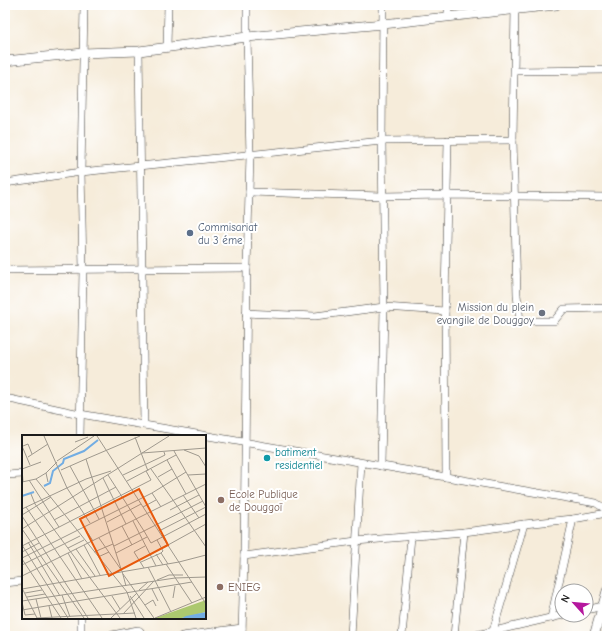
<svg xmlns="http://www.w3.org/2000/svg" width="612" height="641" font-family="'Comic Neue',sans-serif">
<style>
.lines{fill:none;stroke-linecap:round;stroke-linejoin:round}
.minor-casing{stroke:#3d3b38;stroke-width:8}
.tertiary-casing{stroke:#3d3b38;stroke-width:10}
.minor{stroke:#fff;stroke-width:7}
.tertiary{stroke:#fff;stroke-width:9}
.service-dot{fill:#5c6f8a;stroke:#fff;stroke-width:1.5}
.worship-dot{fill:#6b7280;stroke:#fff;stroke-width:1.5}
.culture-dot{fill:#0f9aa8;stroke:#fff;stroke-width:1.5}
.education-dot{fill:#8d6e63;stroke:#fff;stroke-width:1.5}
.labels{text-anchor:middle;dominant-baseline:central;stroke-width:4;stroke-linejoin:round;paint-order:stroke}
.service-label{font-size:11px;fill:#4e5e75;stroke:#fff;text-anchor:start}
.worship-label{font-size:11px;fill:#5b616d;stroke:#fff;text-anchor:end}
.culture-label{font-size:11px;fill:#0d838f;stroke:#fff;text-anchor:start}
.education-label{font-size:11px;fill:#785e54;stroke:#fff;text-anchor:start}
.inset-river{fill:none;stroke:#72ade3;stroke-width:2}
.inset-road{fill:none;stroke:#9f998e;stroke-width:1}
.view{fill:#e8590c;fill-opacity:0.15;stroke:#e8590c;stroke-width:2}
.inset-edge{fill:none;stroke:#1c1c1c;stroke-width:2}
</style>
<rect width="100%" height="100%" fill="#fff"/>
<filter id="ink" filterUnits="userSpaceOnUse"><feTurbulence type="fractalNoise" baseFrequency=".025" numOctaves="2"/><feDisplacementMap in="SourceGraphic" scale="8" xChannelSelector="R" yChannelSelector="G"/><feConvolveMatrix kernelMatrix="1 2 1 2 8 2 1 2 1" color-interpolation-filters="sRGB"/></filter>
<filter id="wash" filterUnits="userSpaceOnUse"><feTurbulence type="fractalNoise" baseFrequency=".012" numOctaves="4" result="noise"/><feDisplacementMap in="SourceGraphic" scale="16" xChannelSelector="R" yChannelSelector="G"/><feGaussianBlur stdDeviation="0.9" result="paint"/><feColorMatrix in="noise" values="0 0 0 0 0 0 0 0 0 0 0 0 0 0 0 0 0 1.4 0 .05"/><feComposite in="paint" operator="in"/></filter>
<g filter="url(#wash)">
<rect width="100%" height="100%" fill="#f6ecda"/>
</g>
<g filter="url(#ink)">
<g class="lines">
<g class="minor-casing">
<g id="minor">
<path d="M448,5v11"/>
<path d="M167,47l1,-42"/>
<path d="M139,51l5,374"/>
<path d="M515,71l92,-1"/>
<path d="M513,140l4,155 3,26h34l10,-12 43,-1"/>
<path d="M5,183l76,-11 301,-31 1,-136"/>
<path d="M249,192l133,4 65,-1 67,1 93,1"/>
<path d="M5,270l242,-2"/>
<path d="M246,313l69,3 69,-9 61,4"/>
<path d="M5,398l75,16 366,63 150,26 11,7"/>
<path d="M80,436l3,-167 -2,-97 3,-167"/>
<path d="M381,466l3,-159 -2,-166 131,-1 2,-134"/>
<path d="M5,475l18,-1"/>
<path d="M446,477l-1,-176 3,-161"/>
<path d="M244,556l112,-15 108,-9 60,-8 49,-5 34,-6"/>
<path d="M5,583l18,-2"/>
<path d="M586,610l21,-5"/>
<path d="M81,618v18"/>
<path d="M551,618l22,-99"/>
<path d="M493,631l31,-107"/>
<path d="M107,636l31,-6 2,1 1,2v3"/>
<path d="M182,636l60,-8"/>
<path d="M242,636l2,-80 3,-288 3,-113 -3,-118v-32"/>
<path d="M351,636l10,-173"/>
<path d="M402,636l9,-99"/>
<path d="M454,636l10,-104"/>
<path d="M472,636l91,-21"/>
</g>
</g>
<g class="tertiary-casing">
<g id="tertiary">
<path d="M5,61l78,-8 56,-2 108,-14 136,-13 173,-19"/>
<path d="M594,636l13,-45"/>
</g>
</g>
<use href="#minor" class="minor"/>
<use href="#tertiary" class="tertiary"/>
</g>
</g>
<circle class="service-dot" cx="190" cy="233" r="4"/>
<circle class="worship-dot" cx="542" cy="313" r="4"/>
<circle class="culture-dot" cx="267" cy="458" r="4"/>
<g class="education-dot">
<circle cx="221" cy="500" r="4"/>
<circle cx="220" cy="587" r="4"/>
</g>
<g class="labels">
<g class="service-label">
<text x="198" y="227">Commisariat<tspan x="198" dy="13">du 3 éme</tspan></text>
</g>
<g class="worship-label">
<text x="534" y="307">Mission du plein<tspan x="534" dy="13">evangile de Douggoy</tspan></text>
</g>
<g class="culture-label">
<text x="275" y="452">batiment<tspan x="275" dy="13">residentiel</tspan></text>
</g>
<g class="education-label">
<text x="229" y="494">Ecole Publique<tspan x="229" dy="13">de Douggoï</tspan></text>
<text x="228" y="587">ENIEG</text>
</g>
</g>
<g transform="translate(22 435)">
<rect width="184" height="184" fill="#f6ecda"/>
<path d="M184,165v12l-24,6h-27z" fill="#acc86f"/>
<path d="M184,177v6h-24l4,-2z" fill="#72ade3"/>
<path class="inset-river" d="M22,51l6,-3 3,-12 10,-8 1,-4 20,-8 14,-11M0,61l12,-4"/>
<path class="inset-road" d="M22,1l23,52 23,35M75,1l109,168M113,2l13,34M53,7l13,-5M0,11l8,19M1,11l5,-2 4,10M162,15l15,6 7,11M152,16l32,56M120,18l64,-5M6,22l20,-13M64,24l54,-23M145,25l19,34M35,26l37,-25M48,31l29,53M0,33l1,14M0,34l19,-7M129,34l55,78M39,35l25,-11 35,110M86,40l36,56 59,-30M101,40l36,-17 6,-3 -1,-3M166,40l18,-1M136,42l14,-8M81,43l23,46M14,44l91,113M7,45l30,47M105,46l49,-26M0,47l14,-3 10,-6M26,47l-2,-9 11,-11M130,58l34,-21M9,59l4,10 85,114M161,60l16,23M4,72l76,111M121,72l13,-7M0,74l64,-30 25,-8M148,75l29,-15M0,80l29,-18M0,81l66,102M32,85l62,-33M111,86l23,45M85,87l34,-18M100,91l10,19M62,92l9,14M0,94l62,89M0,94l147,-93M137,96l47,-24M77,103l23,33 4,15M135,105l6,11 -2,2 7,11M6,107l32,54M0,110l46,73M62,110l16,30M146,110l38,-21M0,111l129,-66 -5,-9M92,111l30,-15 7,12 55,-29M46,113l16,-8M54,114l19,27M0,117l17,-9M72,117l19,-8M46,118l14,26M94,118l31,-16M134,119l7,11M76,122l11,-5M0,123l130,-65 9,14M0,124l39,59M119,127l20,-9M144,129l26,39M0,130l58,-29M126,132l23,45M122,133l-10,-16 11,-6M101,139l31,44M0,141l184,-92M135,145l12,-5h14M0,153l15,30M0,154l157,-27 27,-7M130,154l6,12M117,155l9,-8M105,157l9,26M3,158l17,-3M40,160l8,22M90,161l8,13M108,161l14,22M5,162l18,-3M151,163l2,-12M14,164l5,19M0,166l153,-23 31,-1M0,167l3,13 10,-1M123,170l8,-5 3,6M27,171l3,12M0,175l170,-28M101,179l31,-33M14,183l99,-5M89,183l26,-25M133,183l51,-21"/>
<path class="view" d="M117,54l29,56 -59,31 -29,-57z"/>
<rect width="184" height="184" class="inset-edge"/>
</g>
<rect width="612" height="641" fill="none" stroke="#fff" stroke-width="20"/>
<g transform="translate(574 603) rotate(297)"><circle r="19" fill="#ffffff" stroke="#a4a4a4"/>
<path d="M0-3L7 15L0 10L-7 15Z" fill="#b5179e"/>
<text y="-6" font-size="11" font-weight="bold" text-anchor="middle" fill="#1c1c1c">N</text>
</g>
</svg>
